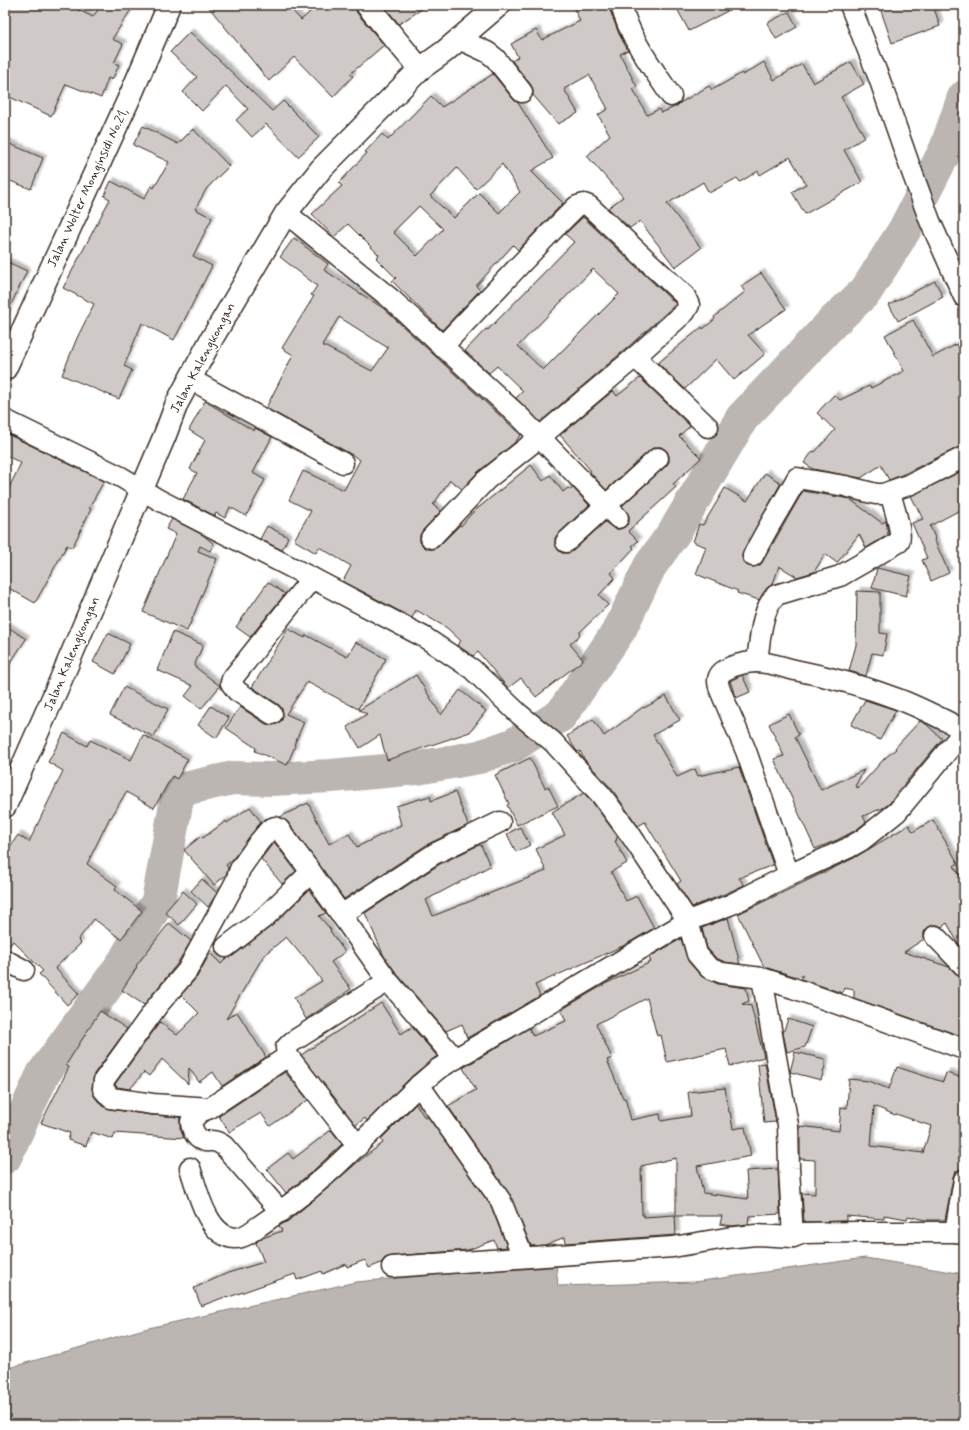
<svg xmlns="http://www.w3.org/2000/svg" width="969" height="1430" font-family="Mynerve,sans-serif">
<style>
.water{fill:#bcb6b3;stroke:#887e77}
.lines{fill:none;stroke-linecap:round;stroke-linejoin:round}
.river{stroke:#bcb6b3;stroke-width:34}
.building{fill:#cfcac7;stroke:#3b2a1e;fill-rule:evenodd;filter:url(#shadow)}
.minor-casing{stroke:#3b2a1e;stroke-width:23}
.highway-casing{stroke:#3b2a1e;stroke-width:25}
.minor{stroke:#fff;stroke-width:20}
.highway{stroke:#fff;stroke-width:22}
.labels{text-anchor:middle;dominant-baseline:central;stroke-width:4;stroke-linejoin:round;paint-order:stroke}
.street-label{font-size:13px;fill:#3b2a1e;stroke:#fff}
</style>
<defs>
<filter id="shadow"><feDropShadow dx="3.5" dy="-3.5" stdDeviation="1" flood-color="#0004"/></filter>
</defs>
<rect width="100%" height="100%" fill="#fff"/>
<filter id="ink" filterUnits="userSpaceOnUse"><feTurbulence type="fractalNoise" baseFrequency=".025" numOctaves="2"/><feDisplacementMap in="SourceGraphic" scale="8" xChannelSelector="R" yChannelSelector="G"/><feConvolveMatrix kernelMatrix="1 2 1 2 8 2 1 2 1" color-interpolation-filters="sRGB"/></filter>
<g filter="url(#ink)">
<path class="water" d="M865,1258l99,16v151h-959v-56l139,-40 212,-47 200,-18 2,22 136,-4z"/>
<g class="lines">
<path class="river" d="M5,1157l38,-83 81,-112 34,-61 19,-102 7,-10 49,-11 38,1 60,-3 86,-8 62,-11 34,-12 48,-30 59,-86 30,-63 25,-35 67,-113 91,-96 33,-31 39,-62 41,-80 18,-52"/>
</g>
<g class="building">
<path d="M5,5h63l25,12 8,-12h33l-22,34 11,5 -9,19 5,2 -7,15 -4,-2 -7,20 -35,-14 -15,32 -46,-21z"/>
<path d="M207,5h80l14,15 17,-15h37l2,8 27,32 -34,29 3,2 -20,21 -39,-40 -25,24z"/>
<path d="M385,5h43l-29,19 -15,-18z"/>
<path d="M572,5h36l11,29 9,16 -8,4 17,33 -4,2 14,26 12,-6 2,4 16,-7 3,-3 29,-17 3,4 30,-17 1,2 21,-13 10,18 28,-16 11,19 38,-21 13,22 -23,13 24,40 -21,13 18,32 -57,32 -13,-22 14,-8 -16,-27 -30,18 -2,-4 -18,11 -3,-4 -28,15 -6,-11 -36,22 34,44 -26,19 -35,-46 -10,7 -22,-20 15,-11 -36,-41 23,-21 -12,-20 10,-6 -19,-34 -25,14 14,24 -20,11 -25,-29v-5l-2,-5 -19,-24 6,-4 -7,-13 25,-14 6,10 38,-19z"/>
<path d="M675,5h64l-50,26z"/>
<path d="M879,5h54l7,21 -48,17z"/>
<path d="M789,12l8,15 -21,12 -9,-16z"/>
<path d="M190,32l82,79 11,-10 36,36 -21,20 -32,-33 -14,13 -16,-17 12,-11 -22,-23 -24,25 -19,-19 14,-15 -27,-25z"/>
<path d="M493,74l20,25 5,4 35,55 -22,13 32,32 -45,47 -5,-5 -37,41 4,4 -38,40 -50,-49 4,-3 -20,-20 3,-3 -31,-31 -14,13 -22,-23 30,-28 -3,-3 28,-30 -2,-1 17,-18 6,6 43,-44 11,11zM502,164l18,28 -21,21 -20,-20 -25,25 -24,-22 27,-28 19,21zM419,206l24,23 -26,27 -24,-24z"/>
<path d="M143,126l35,18 15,-15 36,37 -22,22 -12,21 17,9 -19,38 19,10 -38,74 -32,-17 -18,43 8,4 -13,29 -57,-24 15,-37 17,-34 -31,-16 47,-89 -6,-3 7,-15 33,18 7,-13 3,2 15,-26 -36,-17z"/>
<path d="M5,142l38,16 -12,31 -26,-10z"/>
<path d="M583,217l93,87 -49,44 -87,74 -24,-24 7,-7 -26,-25 -8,7 -24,-22 21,-22 2,1 86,-88 -9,-8zM593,269l26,25 -76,76 -25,-24z"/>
<path d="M294,238l34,26 -4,6 59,38 138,127 -8,9 -35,28 -16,17 -12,-9 -17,25 8,6 -18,19 -3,5v7l3,4 5,3h6l5,-3 21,-21 1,1 10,-12 60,-49 12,16 7,-6 13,17 5,-4 2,2 3,-2 16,17 -31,29 -3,4v6l3,6 4,3h6l5,-2 32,-29 10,7h5l6,-3 3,-4v-6l-7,-10 44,-40 3,-4v-6l-2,-5 -6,-4h-5l-5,2 -45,41 -16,-18 1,-1 -31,-36 53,-44 4,5 23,-18 50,48 -11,10 22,22 -28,26 3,3 -48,44 10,10 -6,5 2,2 -23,25 4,5 -16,17 9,10 -29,28 1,2 -10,9 13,16 -47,37 -15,-19 -13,10 -30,-36 -5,4 -16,-11 4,-4 -14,-13 -31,-18 -4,8 -69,-37 8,-15 -32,-19 -3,6 -22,-13 17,-29 -22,-11 14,-29 41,19 16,-30 -11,-7 -83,-45 27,-53 -11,-7 32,-52 -3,-1 6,-9 -37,-29zM339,317l49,31 -16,23 -50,-26z"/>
<path d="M5,261l22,10 -22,46z"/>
<path d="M761,273l25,36 -38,26 17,19 -31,26 -18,-21 -31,30 -27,-26 44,-36 1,2 12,-10 -1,-2 31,-25 -4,-6z"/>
<path d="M935,281l8,16 -45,24 -9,-16z"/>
<path d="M913,320l20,37 24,-13 7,13v89l-5,1 -53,26 -17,7 -8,-15 -20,13 -48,-9 -9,-6 9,-12 2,1 20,-22 -18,-17 17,-18 6,5 29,-14 2,2 33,-17 -19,-36z"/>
<path d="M205,401l49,30 1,-3 17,9 -19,36 12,7 -19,36 -16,-9 -5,11 -9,-5 -1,3 -32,-17 14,-26 -7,-4 15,-29 -16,-10z"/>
<path d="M5,433l99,48 -15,27 2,1 -19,39 -5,-3 -32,58 -30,-17v-90l16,-33 -16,-8z"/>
<path d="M964,470v38l-34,18 5,12 -1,1 15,34 -18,8 -9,-21 5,-2 -15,-35 11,-4 -12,-23z"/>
<path d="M765,473l16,10 -38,68 -1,5 1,6 5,4 6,1 6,-2 3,-4 40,-70 48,8v1l31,23 4,-2 2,14 -22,13 -7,-14 -22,29 -12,-9 -11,18 -17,5 -18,-11 -6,18 -6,4 -8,12 -22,-7 1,-2 -42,-17 10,-27 -13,-5 6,-18 4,1 22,-37 22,13z"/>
<path d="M172,519l31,16 11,9 -4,7 -10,-5 -2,5 19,8 -30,72 -44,-19 33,-78 -10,-5z"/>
<path d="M267,526l21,11 -6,13 -22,-11z"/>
<path d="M877,568l34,8 -5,20 -34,-8z"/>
<path d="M268,582l17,12 -35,43 -14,-10z"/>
<path d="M857,591l23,1v41l7,1 -4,21 -11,-2 -6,23 -17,-5 7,-26z"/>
<path d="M5,625l21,14 -21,32z"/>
<path d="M288,629l17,9 1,-3 41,22 9,-15 30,17 -28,50 -51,-27 -21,32 18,8 -10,23 1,1 -8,19 -32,-14 1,-3 -30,-20 14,-21 26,17 5,1 6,-1 5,-4 1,-6 -1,-5 -3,-4 -27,-18z"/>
<path d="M173,632l30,13 -9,21 26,20 -19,23 -16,-13 8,-10 -36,-16z"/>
<path d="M108,633l22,11 -15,30 -22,-12z"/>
<path d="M416,675l25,40 19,-25 26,21 -16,21 -83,28 -7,-25 -20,13 -13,-21 20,-13 -8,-4z"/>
<path d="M742,675l8,17 -14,6 -6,-17z"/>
<path d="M124,687l44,22 -14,28 -44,-22z"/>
<path d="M666,696l14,24 -27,15 24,42 18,-8 3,7 41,-9 34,98 -34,13 5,7 -17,8 -35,14 -15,-23 4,-3 -36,-59 -7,4 -27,-38 -27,-29 -4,-8 -2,1 -2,-2 -9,-14 26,-17 11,17 39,-29 1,1z"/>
<path d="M865,700l31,10 -16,30 -29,-15z"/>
<path d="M211,706l18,12 -13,20 -18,-13z"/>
<path d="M789,714l10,21 -4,2 26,53 43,-20 -9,16 3,2 27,-30 11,-9 -1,-1 25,-27 6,3 16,15 -46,55v1l-7,9 -6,4 -20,8 3,6 -10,8 -19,10 -22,9 -41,-90 10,-3 -15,-32z"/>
<path d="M64,733l23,13 3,-6 41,20 12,-25 45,24 -11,20 -5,-3 -18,32 -28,-16 -15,26 -1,-1 -23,47 30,22 -2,4 27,21 -21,28 -27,-20 -16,21 3,3 -26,25 24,26 -12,11 -28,-31 4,-3 -30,-30 -7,8h-1v-95l13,-19 11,7 34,-71 -15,-9z"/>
<path d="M530,758l15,30 3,-2 10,20 -41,19 -10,-20 2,-1 -14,-29z"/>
<path d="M455,792l13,33 -40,19 -84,55 -56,-77 -8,-5 28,-14 21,41 20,-10 8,13 44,-22 -5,-19 34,-10 1,5z"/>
<path d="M584,793l9,10 25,34 -2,1 1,2 -2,1 12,22 -16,9 15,29 11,-5 17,32 -29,17 -90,40 5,11 -73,42 -5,-14 -16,7 -49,-57 -13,-18 -19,-43 75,-49 39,-19h2l9,21 -64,34 7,16 113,-45 -10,-22 29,-14 -13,-23z"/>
<path d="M250,807l11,15 -29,38 -6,5 2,3 -2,7 -12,10 -30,-35 17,-14 2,2 23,-17 1,2z"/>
<path d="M933,820l25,43 -4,3 10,16v67l-6,-6 -11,-20 -5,4 -4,-2h-5l-6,3 -3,4v7l-20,13 45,15 7,7 8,3v60l-110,-39v-8l-10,-2 -2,5 -41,-14 2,-4 -6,2 -33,-10 -26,-53 116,-56 55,-33 4,7z"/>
<path d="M520,827l10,18 -14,7 -9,-18z"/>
<path d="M274,842l22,29 -14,13 -21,-25z"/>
<path d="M202,879l15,14 -9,14 -17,-16z"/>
<path d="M309,890l17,23 -7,3 12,14 -1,1 15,21 -14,10 20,27 -45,30 -12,-21 28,-17 -19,-26 -1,1 -16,-19 -22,18 -38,64 11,-7 29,45 -44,29 -9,-14 -14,10 -10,-14 -1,16 -26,-25 -13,17 -5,-4 -14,17 -13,-2 -2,-3 45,-62 17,13 22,-22 -18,-18 16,-18 12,-22 2,-1 10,10 6,-6 6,-2 40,-31z"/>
<path d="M183,891l14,13 -18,21 -14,-13z"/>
<path d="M728,918l12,46 -15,-2 -9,-4 -9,-10 -5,-20z"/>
<path d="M169,923l22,18 -14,23 -33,41 -22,-15 15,-23 -1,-1z"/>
<path d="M681,939l7,22 13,15 17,8 28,4 3,13 -7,3 9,2 13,51 -34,9 -4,-17 -59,13 -6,-27 -4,1 -10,-38 -51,26 16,34 -5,2 16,38h2l6,22 29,-6 1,7 30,-5 -3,-24 37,-4 4,24h1l3,17 12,-2 6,29 -54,10 6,27 45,6 -2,-28 32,-2 2,45 -31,2 -1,8 -16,2 -12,-2 2,-8h-46v-58l-35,8 1,49h2v2l31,-2 1,20 -110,8 -1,-6 -20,8 -14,1 -21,-51 -62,-89 28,-16 -13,-22 66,-40 4,8 33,-15 -5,-11 44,-26 46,-22 -2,-5z"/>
<path d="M381,1003l20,31 11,-7 25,29 -25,20 -45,45 -2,-3 -9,7 -55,-70z"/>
<path d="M100,1011l27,18 -33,45 -2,14 2,8 8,10 7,3 42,6 29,2v11l4,10 -69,-5 -2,6 -22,-7 -5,14 -18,-6 2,-7 -29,-10 28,-56 -3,-2z"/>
<path d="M788,1019l24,8 -7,20 -18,5 -4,-19z"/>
<path d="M795,1052l30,7v7l-4,14 -31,-8z"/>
<path d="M765,1063l11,59 -12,1 -6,-59z"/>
<path d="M897,1067l46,15 3,-9 18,5v48l-4,12h2l-4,14 6,1v16h-4l-5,3 -2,6 -8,42h-19l-18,-4 -1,3 -23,-4v4l-38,-3v5l-42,1 -2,-29 13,1v-34l-15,-1v-33l39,5 2,-24 6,1 2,-29 19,2 21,8zM874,1106l21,9 1,-1 35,12 -8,27 -52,-7z"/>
<path d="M285,1072l23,28 -38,26 -9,-13 -32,19 -10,-16z"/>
<path d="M416,1104l9,14 3,-1 63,89 16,41 -10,1 -3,-8 -26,10 -77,6 -6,2 -4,5 -12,5 -4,-8 -18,7 -1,-3 -23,10 -1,-3 -25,9 -2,-6 -69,24 -1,-1 -24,9 -7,-18 34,-15 36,-11 -8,-19 4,-4 22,-8 -3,-5 9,-5 41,-34 30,-26 24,-18 -2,-4z"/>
<path d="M331,1130l11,14 -28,26 -28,23 -19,-24 21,-16 5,6z"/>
</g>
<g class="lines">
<g class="minor-casing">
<g id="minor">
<path d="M621,5c9,34 31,62 50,91"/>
<path d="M850,5l29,73 30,86 21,57 34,76"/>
<path d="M459,39l28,13 8,6 27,34"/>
<path d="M286,213l105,86 129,118 98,101"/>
<path d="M635,357l73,70"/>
<path d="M190,379l153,84"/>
<path d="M5,420l116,57 38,23 153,78 112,59 48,32 47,45 34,28 49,54 28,38 58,87 9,33 12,14 13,5 40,5 31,10 171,61"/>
<path d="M431,538l55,-58 54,-43 95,-80 50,-45 4,-7 -4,-9 -96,-90 -5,-2 -7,2 -26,26 -109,115"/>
<path d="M566,542l92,-84"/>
<path d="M753,556c13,-27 30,-52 44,-78l48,8 31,8h7l28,-10 53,-27"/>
<path d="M757,662c3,-21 4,-52 19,-67l64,-19 59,-34c4,-9 -6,-38 -9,-49"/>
<path d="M272,714l-35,-23 -6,-8 1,-4 80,-101"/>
<path d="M789,875l-43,-124 -26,-61c-1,-3 -2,-6 -2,-9 0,-14 27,-19 38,-19 13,0 26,5 39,8 35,7 69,16 103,29 22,8 44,20 66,31"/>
<path d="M341,915l93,-61 66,-32"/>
<path d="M935,936l29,30"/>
<path d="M226,947l39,-30 46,-45 77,109 67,78"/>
<path d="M5,960l19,10"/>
<path d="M762,978l26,147 1,43 4,69"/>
<path d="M419,1085l82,116 22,56"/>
<path d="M210,1108l-57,-4 -42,-6 -8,-9 1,-9 54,-75 29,-34 48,-88 5,-14 19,-27 11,-13 5,-2 4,2 32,43"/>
<path d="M358,1146l-70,-90 -2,-8 6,-6 96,-61"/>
<path d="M190,1168c7,21 17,69 45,70 10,0 17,-7 24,-12 35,-23 68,-50 97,-79 28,-26 52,-54 82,-78l250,-148 44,-17 57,-29 59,-27 14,-8 35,-28 67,-81"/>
<path d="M281,1212l-57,-66c-4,-3 -8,-5 -12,-5 -4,0 -7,1 -10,-1 -7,-2 -11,-13 -11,-19l9,-9 10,-4 78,-52"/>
<path d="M955,1232l9,-52"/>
<path d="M392,1267l281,-20 53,-9 30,-3 37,2 11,-4 53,-1h98l9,1"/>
</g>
</g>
<g class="highway-casing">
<g id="highway">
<path d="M367,5l53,64"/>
<path d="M5,369l127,-277 37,-87"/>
<path d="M5,806l54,-122 106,-249 12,-32 34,-63 75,-127 35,-44 99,-100 24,-17 55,-47"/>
</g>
</g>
<use href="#minor" class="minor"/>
<use href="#highway" class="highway"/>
</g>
</g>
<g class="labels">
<g class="street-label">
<text transform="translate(88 188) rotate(-65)">Jalan Wolter Monginsidi No.21,</text>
<text transform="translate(203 358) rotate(-62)">Jalan Kalengkongan</text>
<text transform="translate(72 654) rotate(-67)">Jalan Kalengkongan</text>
</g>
</g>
<rect width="969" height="1430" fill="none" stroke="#fff" stroke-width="20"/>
<rect x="10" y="10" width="949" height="1410" fill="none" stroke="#3b2a1e" stroke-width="1.5" filter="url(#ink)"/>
</svg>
